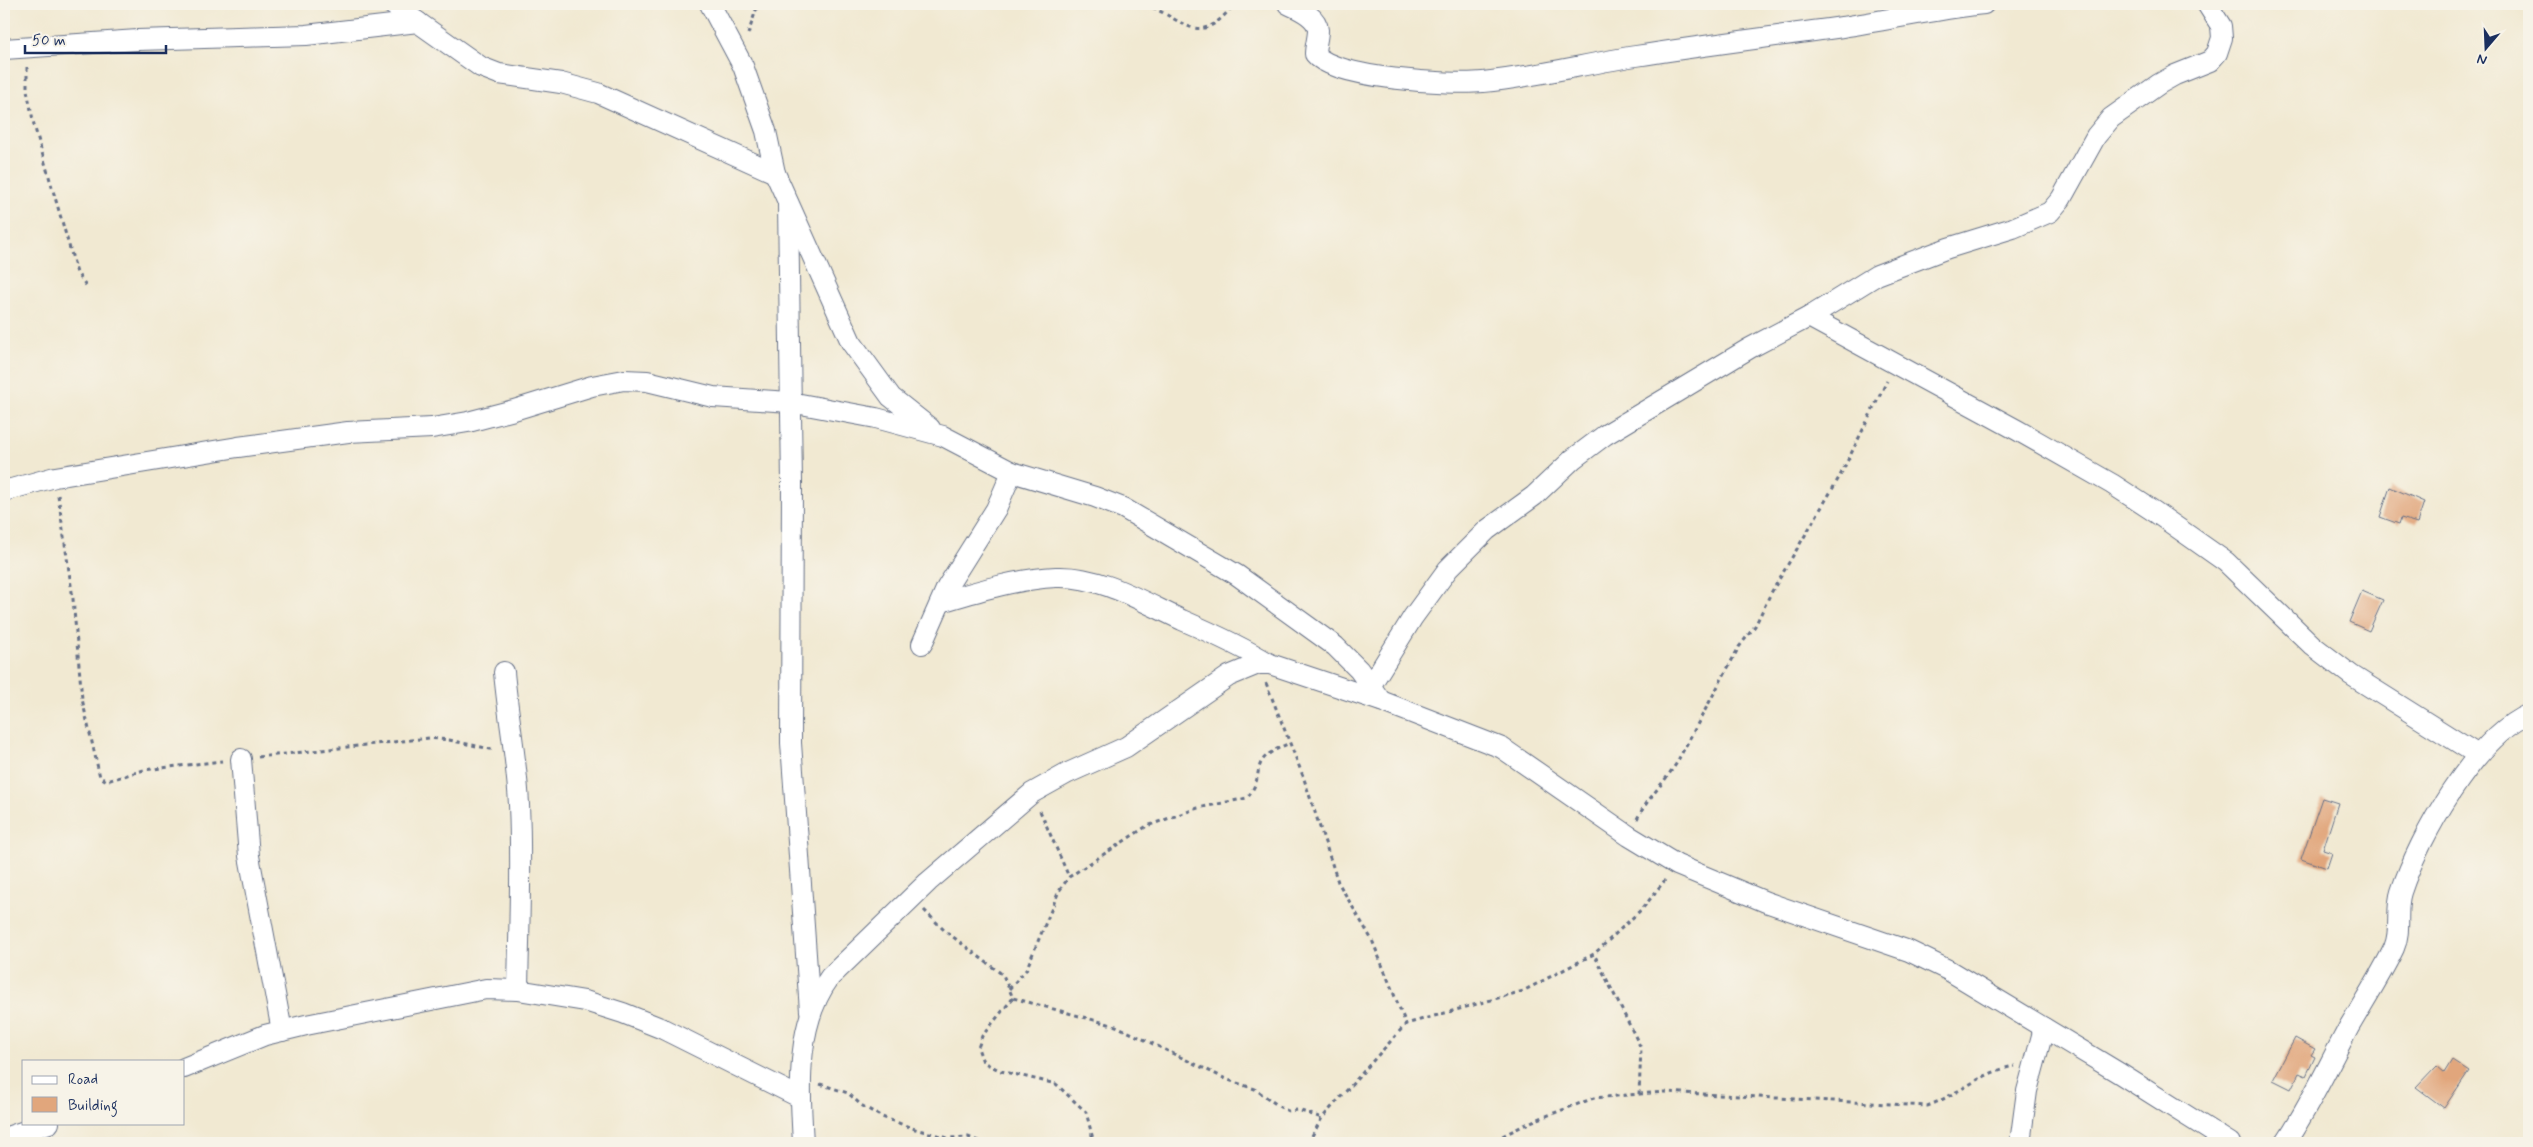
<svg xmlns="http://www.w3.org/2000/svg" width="2533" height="1147" font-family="Mynerve,sans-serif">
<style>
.building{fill:#e1a67c}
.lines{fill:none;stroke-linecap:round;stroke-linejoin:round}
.street-casing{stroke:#667087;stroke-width:22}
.path{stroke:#667087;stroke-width:3;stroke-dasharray:4 4;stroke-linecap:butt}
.street{stroke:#fff;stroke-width:20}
</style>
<rect width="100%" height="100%" fill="#f7f3e8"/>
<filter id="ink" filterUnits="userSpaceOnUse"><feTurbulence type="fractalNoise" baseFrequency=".02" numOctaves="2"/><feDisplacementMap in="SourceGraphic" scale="10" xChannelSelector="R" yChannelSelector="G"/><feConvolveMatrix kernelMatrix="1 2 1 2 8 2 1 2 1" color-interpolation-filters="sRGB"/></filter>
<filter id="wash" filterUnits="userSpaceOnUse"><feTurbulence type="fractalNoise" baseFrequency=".0096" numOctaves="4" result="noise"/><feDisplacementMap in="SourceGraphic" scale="20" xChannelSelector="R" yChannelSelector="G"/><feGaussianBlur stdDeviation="1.12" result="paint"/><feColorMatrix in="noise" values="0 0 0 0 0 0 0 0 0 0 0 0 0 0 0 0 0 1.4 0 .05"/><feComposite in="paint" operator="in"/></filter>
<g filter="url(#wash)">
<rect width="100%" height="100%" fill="#f1e9d2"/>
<g id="blocks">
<g class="building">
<path d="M2390,487l34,15 -7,21 -16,-5 -2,6 -19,-7z"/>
<path d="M2362,591l21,9 -14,31 -20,-9z"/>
<path d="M2322,798l16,5 -15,47 9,3 -5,15 -26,-9z"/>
<path d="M2295,1038l20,11 -4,6 4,2 -9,19 -7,-3 -8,16 -18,-9z"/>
<path d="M2452,1060l17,11 -25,37 -28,-21 20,-21 8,7z"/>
</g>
</g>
</g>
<g filter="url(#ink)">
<use href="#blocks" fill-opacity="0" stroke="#667087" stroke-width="1"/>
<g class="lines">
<g class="street-casing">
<g id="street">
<path d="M392,4l89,63 18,7 62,9 37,10 177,80"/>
<path d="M710,4l33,62 23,65 9,42 76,169 40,55 39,31"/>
<path d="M1288,4c11,5 29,12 30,26 0,8 -3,16 -3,24 19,25 136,31 168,28 51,-5 102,-18 153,-26 68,-11 137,-19 206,-29 47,-7 94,-18 142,-23"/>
<path d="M4,49l134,-9 168,-5 112,-13"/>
<path d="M788,203l4,280 -1,260 19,268"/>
<path d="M1809,317l208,113 95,54 43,28 71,50 87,84 38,29 127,80"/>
<path d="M4,491l51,-14 183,-30 110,-15 84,-4 36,-6 46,-12 78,-24 32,-6 23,1 66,16 77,5 86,16 67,18 69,36 83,25 28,11 114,67 98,71 24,24 22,31"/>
<path d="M941,602c37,-11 76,-23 115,-25 44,-2 87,25 126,43 30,13 59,26 88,44"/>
<path d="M922,644l25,-57 49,-78 16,-37"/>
<path d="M504,672c4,45 13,88 15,133 3,62 0,123 -1,185"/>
<path d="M1371,685l42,-68 35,-48 39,-39 47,-34 39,-37 32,-24 145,-87 59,-31 68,-42 71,-27 65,-20 37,-16 11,-13 35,-63 15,-18 48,-34 16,-9 35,-14 7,-8 5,-15 -1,-12 -14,-22"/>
<path d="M241,759l8,97 33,175"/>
<path d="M184,1068l81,-33 41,-10 180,-36 32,1 67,11 38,12 40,16 138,69"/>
<path d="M4,1138l45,-15"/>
<path d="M803,1143c-3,-55 -8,-119 27,-166l98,-95 104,-89 36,-20 58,-26 103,-71 29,-12h12l111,37 121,47 127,88 48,29 89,37 143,49 39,19 171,103 111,70"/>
<path d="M2020,1143l7,-52 17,-63"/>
<path d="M2285,1143c25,-37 43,-77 64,-116 15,-26 32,-52 45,-79 8,-18 1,-38 7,-56 18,-55 74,-154 128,-178"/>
</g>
</g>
<g class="path">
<path d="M1145,4c40,16 54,46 89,0"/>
<path d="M748,34l10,-30"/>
<path d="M27,67v23l7,35 43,148 11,15"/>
<path d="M58,495l15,104 9,100 18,78 7,4 37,-11 78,-9"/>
<path d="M1266,683l37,93 35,106 34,58 34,84"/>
<path d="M258,757l171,-19 20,2 46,10"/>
<path d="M1040,811l29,66"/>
<path d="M1637,819c10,-20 27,-36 39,-55l63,-117 16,-21 16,-33 69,-117 47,-95"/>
<path d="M924,910l20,20 59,45 10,23 103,28 112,54 27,9 25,18 8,4 10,-1 24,8"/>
<path d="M1009,989l17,-19 33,-79 10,-14 78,-51 51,-18 49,-10c22,-27 -4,-36 43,-55"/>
<path d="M1013,998l-31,38 -4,12 5,14 18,9 55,13 30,28 8,31"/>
<path d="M820,1084l28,9 13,12 21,12 33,12 33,9 20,-1 15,6"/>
<path d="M1639,1094l25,-2 263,14c31,-11 56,-35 88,-40"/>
<path d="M1308,1143l14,-25 84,-94 117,-33 71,-37 49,-46 22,-28"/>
<path d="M1488,1143l45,-22 61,-23 45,-4 2,-46 -47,-94"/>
</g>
<use href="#street" class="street"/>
</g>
</g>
<rect width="2533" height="1147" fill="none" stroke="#f7f3e8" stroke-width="20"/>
<rect x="22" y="1060" width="162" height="65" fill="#f7f3e8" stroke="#9fa5b1"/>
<rect x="32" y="1076" width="25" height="8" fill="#ffffff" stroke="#9fa5b1"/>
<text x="68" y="1084" font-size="15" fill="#1b2f5e">Road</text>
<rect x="32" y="1097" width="25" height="15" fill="#e1a67c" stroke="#9fa5b1"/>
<text x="68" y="1110" font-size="15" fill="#1b2f5e">Building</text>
<g transform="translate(2486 48) rotate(199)" stroke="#f7f3e8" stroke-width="4" paint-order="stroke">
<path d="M0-4L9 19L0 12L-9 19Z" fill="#1b2f5e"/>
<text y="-8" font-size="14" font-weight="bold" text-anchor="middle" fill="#1b2f5e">N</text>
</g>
<path d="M25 45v8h141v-8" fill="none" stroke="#1b2f5e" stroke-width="2.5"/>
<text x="32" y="45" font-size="15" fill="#1b2f5e" stroke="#f7f3e8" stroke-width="4" paint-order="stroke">50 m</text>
</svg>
